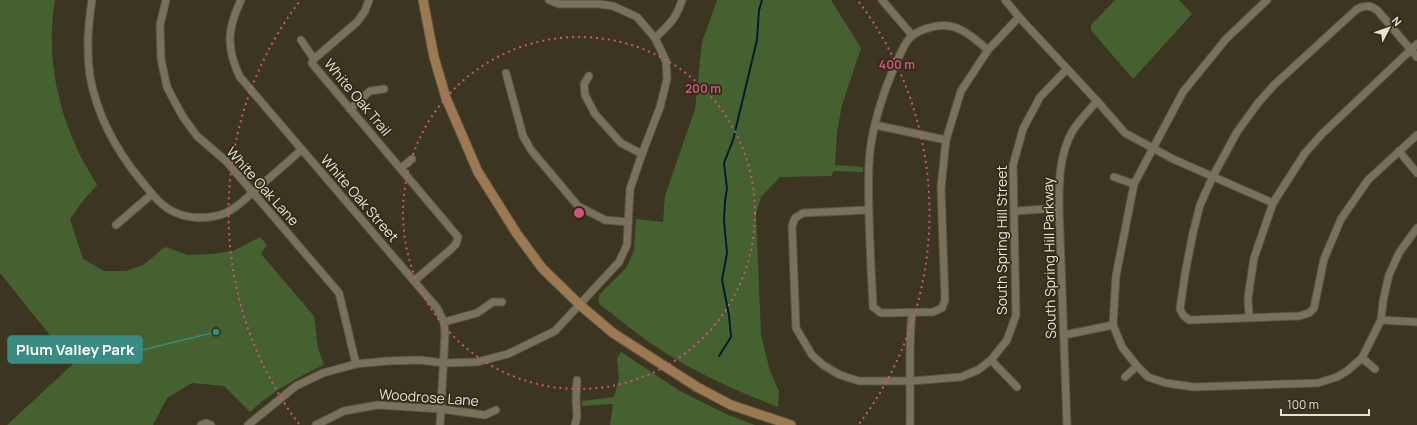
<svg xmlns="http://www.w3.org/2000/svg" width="1417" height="425" font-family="Manrope,sans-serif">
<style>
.green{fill:#466130}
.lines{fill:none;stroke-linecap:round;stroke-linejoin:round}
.stream{stroke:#001c34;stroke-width:2}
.minor-casing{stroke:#5a5442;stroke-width:9}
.major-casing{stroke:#5a5442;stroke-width:11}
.minor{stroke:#78725b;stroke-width:7}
.major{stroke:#9d7951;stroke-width:9}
.ring{fill:none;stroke:#cd5580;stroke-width:2;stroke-dasharray:2 4}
.labels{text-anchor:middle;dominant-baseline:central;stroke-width:3.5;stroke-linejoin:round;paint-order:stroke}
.street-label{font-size:14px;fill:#e6e3d6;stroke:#312b17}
.centre{fill:#cd5580;stroke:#312b17;stroke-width:2}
.ring-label{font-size:12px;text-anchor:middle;font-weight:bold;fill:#cd5580;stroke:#312b17;stroke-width:3.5;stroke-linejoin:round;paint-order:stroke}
.leader{fill:none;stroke:#3a8c83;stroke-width:1.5}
.callout-dot{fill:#3a8c83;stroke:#312b17;stroke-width:1.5}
.callout{fill:#3a8c83;stroke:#3a8c83;stroke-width:1.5}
.callout-label{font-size:15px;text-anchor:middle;font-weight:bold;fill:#fff}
</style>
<rect width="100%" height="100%" fill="#3c3521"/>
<g class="green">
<path d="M0,0h55c-9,51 1,106 24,153 5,11 12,21 18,32l-15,17 -12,17 13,40 21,12h22l17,-6 22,-18 23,8 24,-1 21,-3 27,-14 7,8 -6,9 53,62 4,32 6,17c-26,12 -53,27 -74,47l-26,-26 -32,-3 -25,15 -14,27h-146l66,-61 -73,-91z"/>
<path d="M717,0h114l30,48 -19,57 -5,27 -2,33 28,2v5l-30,-1 -1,5 -52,1 -19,20 -5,17 5,121 9,36 9,20 -1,16c-44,-17 -87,-36 -126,-63 -18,-12 -35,-27 -53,-40v-9l27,-27 8,-18 2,-31 27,3 2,-26 30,-87 7,-67z"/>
<path d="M1115,0h64l13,14 -59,65 -42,-49v-5z"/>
<path d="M621,352l59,39 46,23 29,11h-145l3,-21 -31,2v-5l32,-4 5,-19 -2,-20z"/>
</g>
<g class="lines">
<path class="stream" d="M719,356l12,-19 -2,-22 -7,-35 5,-27 -3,-32 1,-20 2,-12 -3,-26 9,-23 24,-100 2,-30 3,-10"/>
<g class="minor-casing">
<g id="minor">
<path d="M92,0c-4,25 -6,50 -2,76 7,40 27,76 53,107 9,11 18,23 31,29 13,6 27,7 42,4 17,-3 31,-19 44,-30 14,-12 28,-24 41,-36"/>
<path d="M166,0l-6,25 1,34 6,28 10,19 6,11 14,19 29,25 113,132 17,71"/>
<path d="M241,0c-14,29 -15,48 -1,77l174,204 23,27 7,14 1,12 -5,91"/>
<path d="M882,0l30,35"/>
<path d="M1005,0l14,17 78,84 28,32 48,26 100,44"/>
<path d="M1267,0l-41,39 -43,53 -49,92 -18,92 -3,49 9,22 15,19 11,11 18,6 28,4 124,-4 19,-6 10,-6 15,-13 19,-38 2,-19 6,-26 10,-22 18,-25"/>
<path d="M655,38c14,-13 21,-19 27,-38"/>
<path d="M301,40l13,19 -2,4 3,4 143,170 -2,7 -6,6 -36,31"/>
<path d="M988,50c-11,-9 -24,-22 -39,-24 -10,-2 -29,3 -37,10 -7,5 -10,15 -14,23 -14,30 -28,72 -29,105 -2,48 2,95 4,143l8,6 52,-1 9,-4 3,-8 -4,-112 5,-48 15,-49 27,-41 31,-33"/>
<path d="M1417,57l-39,-46c-7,-6 -12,-6 -21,-2l-83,76 -16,18 -21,29 -24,44 -13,29 -7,28 -8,41 -5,35 3,6 6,5 110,-4 10,-3 5,-5 10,-49 17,-40 27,-39 49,-45"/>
<path d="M314,59l43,-37 8,-11 4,-11"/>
<path d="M506,73l17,63 8,14 47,56 27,14 23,2"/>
<path d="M589,76l-5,8 1,11 10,19 26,29 21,11"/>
<path d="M350,109l20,-18 14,-2"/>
<path d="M875,125l71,15"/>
<path d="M1399,151l18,22"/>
<path d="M401,168l11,-9"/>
<path d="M1114,177l20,7"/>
<path d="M868,210l-65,3 -8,5 -3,8 4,102 16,27 11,10 17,10 19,6h52l50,-4 17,-7 13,-10 16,-20 9,-25 -3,-150 10,-36 17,-32 27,-28"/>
<path d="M1015,211l44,-3"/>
<path d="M116,225l36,-31"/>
<path d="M1249,317l-1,-19 6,-40 19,-55 32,-50 17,-19 95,-90"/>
<path d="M1381,320l36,2"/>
<path d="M444,322l33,-9 16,-11h9"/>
<path d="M1064,335l49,-10"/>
<path d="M1362,358l13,11"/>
<path d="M991,360l26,27"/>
<path d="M1125,377l12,-11"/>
<path d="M201,425l5,-2 5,2"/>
<path d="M248,425l48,-39 27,-13 33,-9 31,-3 33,-1 24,3 33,-1 31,-8 47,-23 64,-69 8,-17 3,-56 12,-35 18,-47 7,-28 -1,-18 -11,-23 -18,-21 -24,-11 -14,-2h-40l-10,-4"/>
<path d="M316,425l28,-14 34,-6 63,4 44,6 11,-5"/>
<path d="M575,425l2,-8 -1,-19 1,-18"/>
<path d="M910,425c1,-38 -2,-75 2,-112"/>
<path d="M1067,425l-8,-217c0,-26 0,-52 13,-76 7,-12 17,-21 25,-31"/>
</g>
</g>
<g class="major-casing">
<path id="major" d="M423,0l11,57 12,41 32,74 39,62 25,34 38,37 33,28 84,54 34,18 60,20"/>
</g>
<use href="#minor" class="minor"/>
<use href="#major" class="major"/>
</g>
<g class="ring">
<circle cx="579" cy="213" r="176"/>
<path d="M299 424A351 351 0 0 1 299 2M859 2A351 351 0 0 1 859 424"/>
</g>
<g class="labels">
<g class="street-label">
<text transform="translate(358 97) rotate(50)">White Oak Trail</text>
<text transform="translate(263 186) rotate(48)">White Oak Lane</text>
<text transform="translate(360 198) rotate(49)">White Oak Street</text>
<text transform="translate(1001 240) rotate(-90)">South Spring Hill Street</text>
<text transform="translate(1049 258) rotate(-91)">South Spring Hill Parkway</text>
<text transform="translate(429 397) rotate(4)">Woodrose Lane</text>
</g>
</g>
<circle cx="579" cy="213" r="6" class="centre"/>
<g class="ring-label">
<text x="897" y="69">400 m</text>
<text x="703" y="93">200 m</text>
</g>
<path class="leader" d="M216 332L142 350"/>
<circle class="callout-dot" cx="216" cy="332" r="4"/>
<rect class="callout" x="8" y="336" width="134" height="27" rx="4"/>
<g class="callout-label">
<text x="75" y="355">Plum Valley Park</text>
</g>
<g transform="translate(1389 28) rotate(49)" stroke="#312b17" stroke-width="3" paint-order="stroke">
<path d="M0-3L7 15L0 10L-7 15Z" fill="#e6e3d6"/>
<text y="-6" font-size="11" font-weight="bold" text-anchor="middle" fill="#e6e3d6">N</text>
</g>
<path d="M1281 409v6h88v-6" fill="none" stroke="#e6e3d6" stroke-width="2"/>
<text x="1287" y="409" font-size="12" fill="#e6e3d6" stroke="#312b17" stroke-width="3" paint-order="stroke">100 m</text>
</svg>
